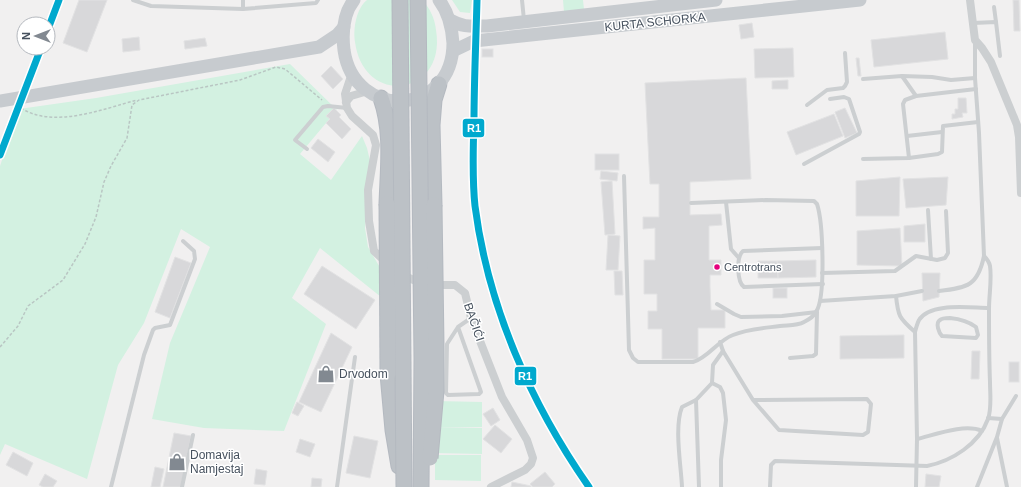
<svg xmlns="http://www.w3.org/2000/svg" width="1021" height="487" font-family="Arial,sans-serif">
<style>
.green{fill:#d3f1e1}
.building{fill:#d8d8da;stroke:#e2e2e3}
.lines{fill:none;stroke-linecap:round;stroke-linejoin:round}
.motorway-casing{stroke:#b4b9c0;stroke-width:17}
.path{stroke:#b9c6c3;stroke-width:1.5;stroke-dasharray:3 2;stroke-linecap:butt}
.service{stroke:#cccfd1;stroke-width:4}
.minor{stroke:#cccfd1;stroke-width:8}
.primary{stroke:#c7cbcf;stroke-width:13}
.motorway{stroke:#bcc1c6;stroke-width:15}
.motorway-bridge-casing{stroke:#b4b9c0;stroke-width:17;stroke-linecap:butt}
.motorway-bridge{stroke:#bcc1c6;stroke-width:15}
.rail-1-casing{stroke:#fff;stroke-width:10}
.rail-1{stroke:#00a9ce;stroke-width:7}
.bus-dot{fill:#e5007d;stroke:#fff;stroke-width:1.5}
.labels{text-anchor:middle;dominant-baseline:central;stroke-width:3;stroke-linejoin:round;paint-order:stroke}
.bus-label{font-size:11px;fill:#46515e;stroke:#fff;text-anchor:start}
.street-label{font-size:12px;fill:#46515e;stroke:#fff}
.poi-label{font-size:12px;fill:#46515e;stroke:#fff;text-anchor:start}
.line-badge{stroke:#fff;stroke-width:1.5}
.badge-label{font-size:11px;text-anchor:middle;font-weight:bold;fill:#fff}
</style>
<rect width="100%" height="100%" fill="#f1f0f0"/>
<g class="green">
<path d="M367,0h55c8,8 13,19 14,30 11,66 -72,78 -81,12 -2,-13 1,-33 12,-42z"/>
<path d="M452,0h20l-2,13 -10,-1z"/>
<path d="M563,0h20l1,9 -20,3z"/>
<path d="M290,64l47,46 -37,44 31,26 31,-44 5,12 3,13 -5,67 3,19 14,24 -1,26 -61,-49 -28,50 34,26 -42,107 -80,-3 -52,-9 18,-76 40,-96 -29,-18 -37,94 -26,42 -31,114 -82,-35 -5,11v-289l19,-57 77,-11z"/>
<path d="M436,401l46,1v25h-46z"/>
<path d="M436,427l46,1v26l-47,-1z"/>
<path d="M435,455h46v26l-46,-1z"/>
</g>
<g class="building">
<path d="M79,0h28l-20,52 -24,-9z"/>
<path d="M1013,0h6l1,31h-6z"/>
<path d="M752,23l2,14 -13,2 -2,-14z"/>
<path d="M945,32l3,27 -74,8 -3,-27z"/>
<path d="M139,37l1,13 -17,2 -1,-13z"/>
<path d="M205,38l2,8 -22,3 -1,-8z"/>
<path d="M793,48l1,29 -39,1 -1,-29z"/>
<rect x="482" y="49" width="11" height="8"/>
<path d="M856,58h3l2,18h-3z"/>
<path d="M331,66l12,13 -10,10 -12,-13z"/>
<path d="M746,78l5,101 -61,3v33l31,-1 1,11 -13,1v34h12v15h-11v12l1,23h14v18h-27v31h-36v-30h-14v-18h9v-17h-13v-34h11v-32l-12,1v-12h16v-33h-9l-5,-101z"/>
<path d="M788,80v9h-16v-8z"/>
<path d="M958,98h8l1,15h-5l1,4 -11,2v-5h3v-5h3z"/>
<path d="M334,108l7,7 -2,2 12,12 -9,10 -16,-16 4,-4 -4,-3z"/>
<path d="M845,108l12,25 -12,5 -10,-26z"/>
<path d="M834,114l9,22 -47,19 -9,-23z"/>
<path d="M318,139l17,13 -7,10 -17,-14z"/>
<rect x="595" y="154" width="24" height="16"/>
<path d="M601,171l17,2 -1,8 -17,-2z"/>
<path d="M900,177l-1,39h-43v-35z"/>
<path d="M948,177l-2,28 -40,3 -3,-29z"/>
<path d="M612,181l3,53 -10,1 -4,-53z"/>
<path d="M925,224v18h-21v-16z"/>
<path d="M900,228l2,38 -45,-1v-34z"/>
<path d="M608,235l12,1 -2,34h-12z"/>
<path d="M175,257l16,6 -21,55 -15,-6z"/>
<path d="M816,260v17l-38,1 -1,-17z"/>
<path d="M758,261h19l1,17h-20z"/>
<path d="M322,266l53,34 -19,29 -52,-35z"/>
<path d="M614,271h8l1,24h-8z"/>
<path d="M922,273h18l-1,24 -16,4z"/>
<rect x="773" y="288" width="14" height="10"/>
<path d="M331,333l21,14 -31,65 -22,-10z"/>
<path d="M904,335v23l-64,1v-23z"/>
<path d="M972,351h8l-1,28h-8z"/>
<rect x="1009" y="362" width="10" height="20"/>
<path d="M297,402l7,4 -6,10 -6,-3z"/>
<path d="M493,408l7,12 -9,6 -8,-12z"/>
<path d="M495,425l17,14 -11,14 -18,-14z"/>
<path d="M174,433l17,3 -10,51h-18z"/>
<path d="M354,436l24,5 -8,37 -24,-5z"/>
<path d="M300,439l15,5 -5,13 -14,-5z"/>
<path d="M13,452l20,11 -6,13 -21,-11z"/>
<path d="M155,467l9,2 -4,18h-9z"/>
<path d="M256,469l11,2 -2,14 -11,-1z"/>
<path d="M545,472l10,12 -3,3h-19l-3,-3z"/>
<path d="M45,474l12,7 -4,6h-10l-4,-2z"/>
<path d="M926,474l15,2 -2,11h-14z"/>
<path d="M312,478l10,1 -1,8h-10z"/>
<path d="M512,482l19,4v1h-20z"/>
</g>
<g class="lines">
<g class="motorway-casing">
<g id="motorway">
<path d="M381,98c12,33 7,72 6,106"/>
<path d="M434,205l-2,-80 2,-25 5,-16"/>
<path d="M388,374l5,56 6,36"/>
</g>
</g>
<g class="path">
<path d="M21,108c32,21 82,1 116,-8"/>
<path d="M0,347l18,-21 10,-20 35,-26 22,-36 11,-27 8,-35 7,-16 16,-28 5,-33 7,-5 101,-20 36,-13 9,2 37,31"/>
</g>
<g class="service">
<path d="M133,0l18,6 92,3"/>
<path d="M243,0v9l73,-6 2,-3"/>
<path d="M522,0l2,20"/>
<path d="M994,7l2,15"/>
<path d="M973,23l23,-1 4,34"/>
<path d="M902,76l14,20"/>
<path d="M863,79l39,-3 30,1 19,3 24,-2"/>
<path d="M807,105l20,-15 16,-2 2,-2 2,-4 -2,-29"/>
<path d="M907,136l35,-4"/>
<path d="M307,149l-12,-9 28,-33 5,-1 19,2"/>
<path d="M909,158l29,-4 4,-2 1,-26 35,-4"/>
<path d="M863,159l46,-1 -6,-54 2,-4 11,-4 60,-7"/>
<path d="M804,164l55,-30 1,-2 -11,-33 -5,-2 -14,2"/>
<path d="M624,176l5,174 4,8 5,4h55c15,-4 24,-21 40,-27 14,-6 32,-7 47,-9 8,-1 17,0 24,-4 4,-2 10,-6 12,-10 10,-14 7,-90 1,-108l-3,-3 -48,-1 -75,3"/>
<path d="M726,202l5,47 7,8"/>
<path d="M928,210l3,49"/>
<path d="M822,248l-79,3c-7,6 -6,31 1,36l79,-3"/>
<path d="M822,273l73,-2 21,-15 21,4 8,-2 3,-5 -2,-42"/>
<path d="M939,291c29,-3 39,-6 45,-35l-5,-123 -4,-55v-36"/>
<path d="M896,296c2,20 3,22 19,36"/>
<path d="M820,301l76,-5 26,-5"/>
<path d="M717,304l17,10 7,3 41,-1 35,-4 -1,42 -3,2 -23,2"/>
<path d="M950,318c10,1 18,3 26,9l2,8 -2,3 -34,-2c-3,-3 -7,-13 -2,-16 2,-2 7,-2 10,-2z"/>
<path d="M458,327l23,65 -2,2 -31,1 -2,-2 1,-49 11,-17 13,-9"/>
<path d="M720,342l3,9 30,49 26,30 84,5 5,-3 3,-28 -4,-5 -114,1"/>
<path d="M712,383l8,4 3,6 3,27 -5,40v27"/>
<path d="M988,418l14,1 14,-23"/>
<path d="M997,438l10,49"/>
<path d="M917,439c17,-4 48,-16 65,-8"/>
<path d="M111,487l33,-132 9,-25 2,-2 15,-3 25,-66 -1,-8 -11,-10"/>
<path d="M182,487l11,-52"/>
<path d="M337,487l18,-130"/>
<path d="M682,487c-1,-22 -8,-60 0,-80l14,-7"/>
<path d="M699,487l-3,-87 16,-17 1,-18 10,-14"/>
<path d="M770,487l1,-22 4,-4 152,5c25,-5 52,-22 61,-47 4,-11 2,-25 2,-37 -1,-24 -1,-49 -1,-73 0,-14 3,-30 1,-43 -1,-5 -3,-7 -6,-10"/>
<path d="M916,487l1,-48 -2,-107c1,-4 2,-8 4,-12 11,-18 51,-12 70,-12"/>
<path d="M977,487l20,-50 5,-18"/>
</g>
<g class="minor">
<path d="M970,0l5,40 7,8 9,14 26,63 2,12 2,56"/>
<path d="M352,73l-7,21 2,14 5,8 21,19 3,10 -8,45 1,31 5,30 13,12"/>
<path d="M346,102l5,-6 17,-5"/>
<path d="M400,274l25,11h30l10,8 6,25 31,79 25,43 6,18 -2,6 -6,6 -34,17"/>
</g>
<g class="primary">
<path d="M354,0c-11,14 -12,33 -10,50 10,71 109,67 109,-7 -1,-16 -4,-30 -14,-43"/>
<path d="M450,20c14,8 22,6 37,6l229,-26"/>
<path d="M453,51l21,-10 386,-41"/>
<path d="M0,101l319,-54 18,-12 7,-8"/>
</g>
<use href="#motorway" class="motorway"/>
<g class="motorway-bridge-casing">
<g id="motorway-bridge">
<path d="M400,0l4,487"/>
<path d="M418,0l4,359 -1,128"/>
<path d="M387,204l1,170"/>
<path d="M430,458l6,-67v-45l-2,-141"/>
</g>
</g>
<use href="#motorway-bridge" class="motorway-bridge"/>
<g class="rail-1-casing">
<g id="rail-1">
<path d="M477,0c-1,40 -3,81 -3,121 -1,28 -2,57 1,85 13,101 56,198 114,281"/>
<path d="M48,29l11,-29"/>
<path d="M0,155l41,-107"/>
</g>
</g>
<use href="#rail-1" class="rail-1"/>
</g>
<defs>
<g id="shop-bare" transform="scale(1.38)"><path d="M-5-2.5h2.3a2.7 3.5 0 0 1 5.4 0H5L5.5 6h-11ZM-1.5-2.5h3a1.5 2.3 0 0 0-3 0Z" fill="#828991" stroke="#fff" stroke-width="2.5" paint-order="stroke"/></g>
</defs>
<g fill-rule="evenodd">
<use href="#shop-bare" x="326" y="374"/>
<use href="#shop-bare" x="177" y="462"/>
</g>
<circle class="bus-dot" cx="717" cy="267" r="3.5"/>
<g class="labels">
<g class="bus-label">
<text x="724" y="267">Centrotrans</text>
</g>
<g class="street-label">
<text transform="translate(655 22) rotate(-6)">KURTA SCHORKA</text>
<text transform="translate(474 322) rotate(71)">BAČIĆI</text>
</g>
<g class="poi-label">
<text x="339" y="374">Drvodom</text>
<text x="190" y="455">Domavija<tspan x="190" dy="14">Namjestaj</tspan></text>
</g>
</g>
<g class="line-badge">
<rect x="462" y="118" width="23" height="20" rx="4" fill="#00a9ce"/>
<rect x="514" y="366" width="23" height="20" rx="4" fill="#00a9ce"/>
</g>
<g class="badge-label">
<text x="474" y="132">R1</text>
<text x="525" y="380">R1</text>
</g>
<g transform="translate(36 36) rotate(270)"><circle r="19" fill="#ffffff" stroke="#b5b9bf"/>
<path d="M0-3L7 15L0 10L-7 15Z" fill="#828991"/>
<text y="-6" font-size="11" font-weight="bold" text-anchor="middle" fill="#46515e">N</text>
</g>
</svg>
